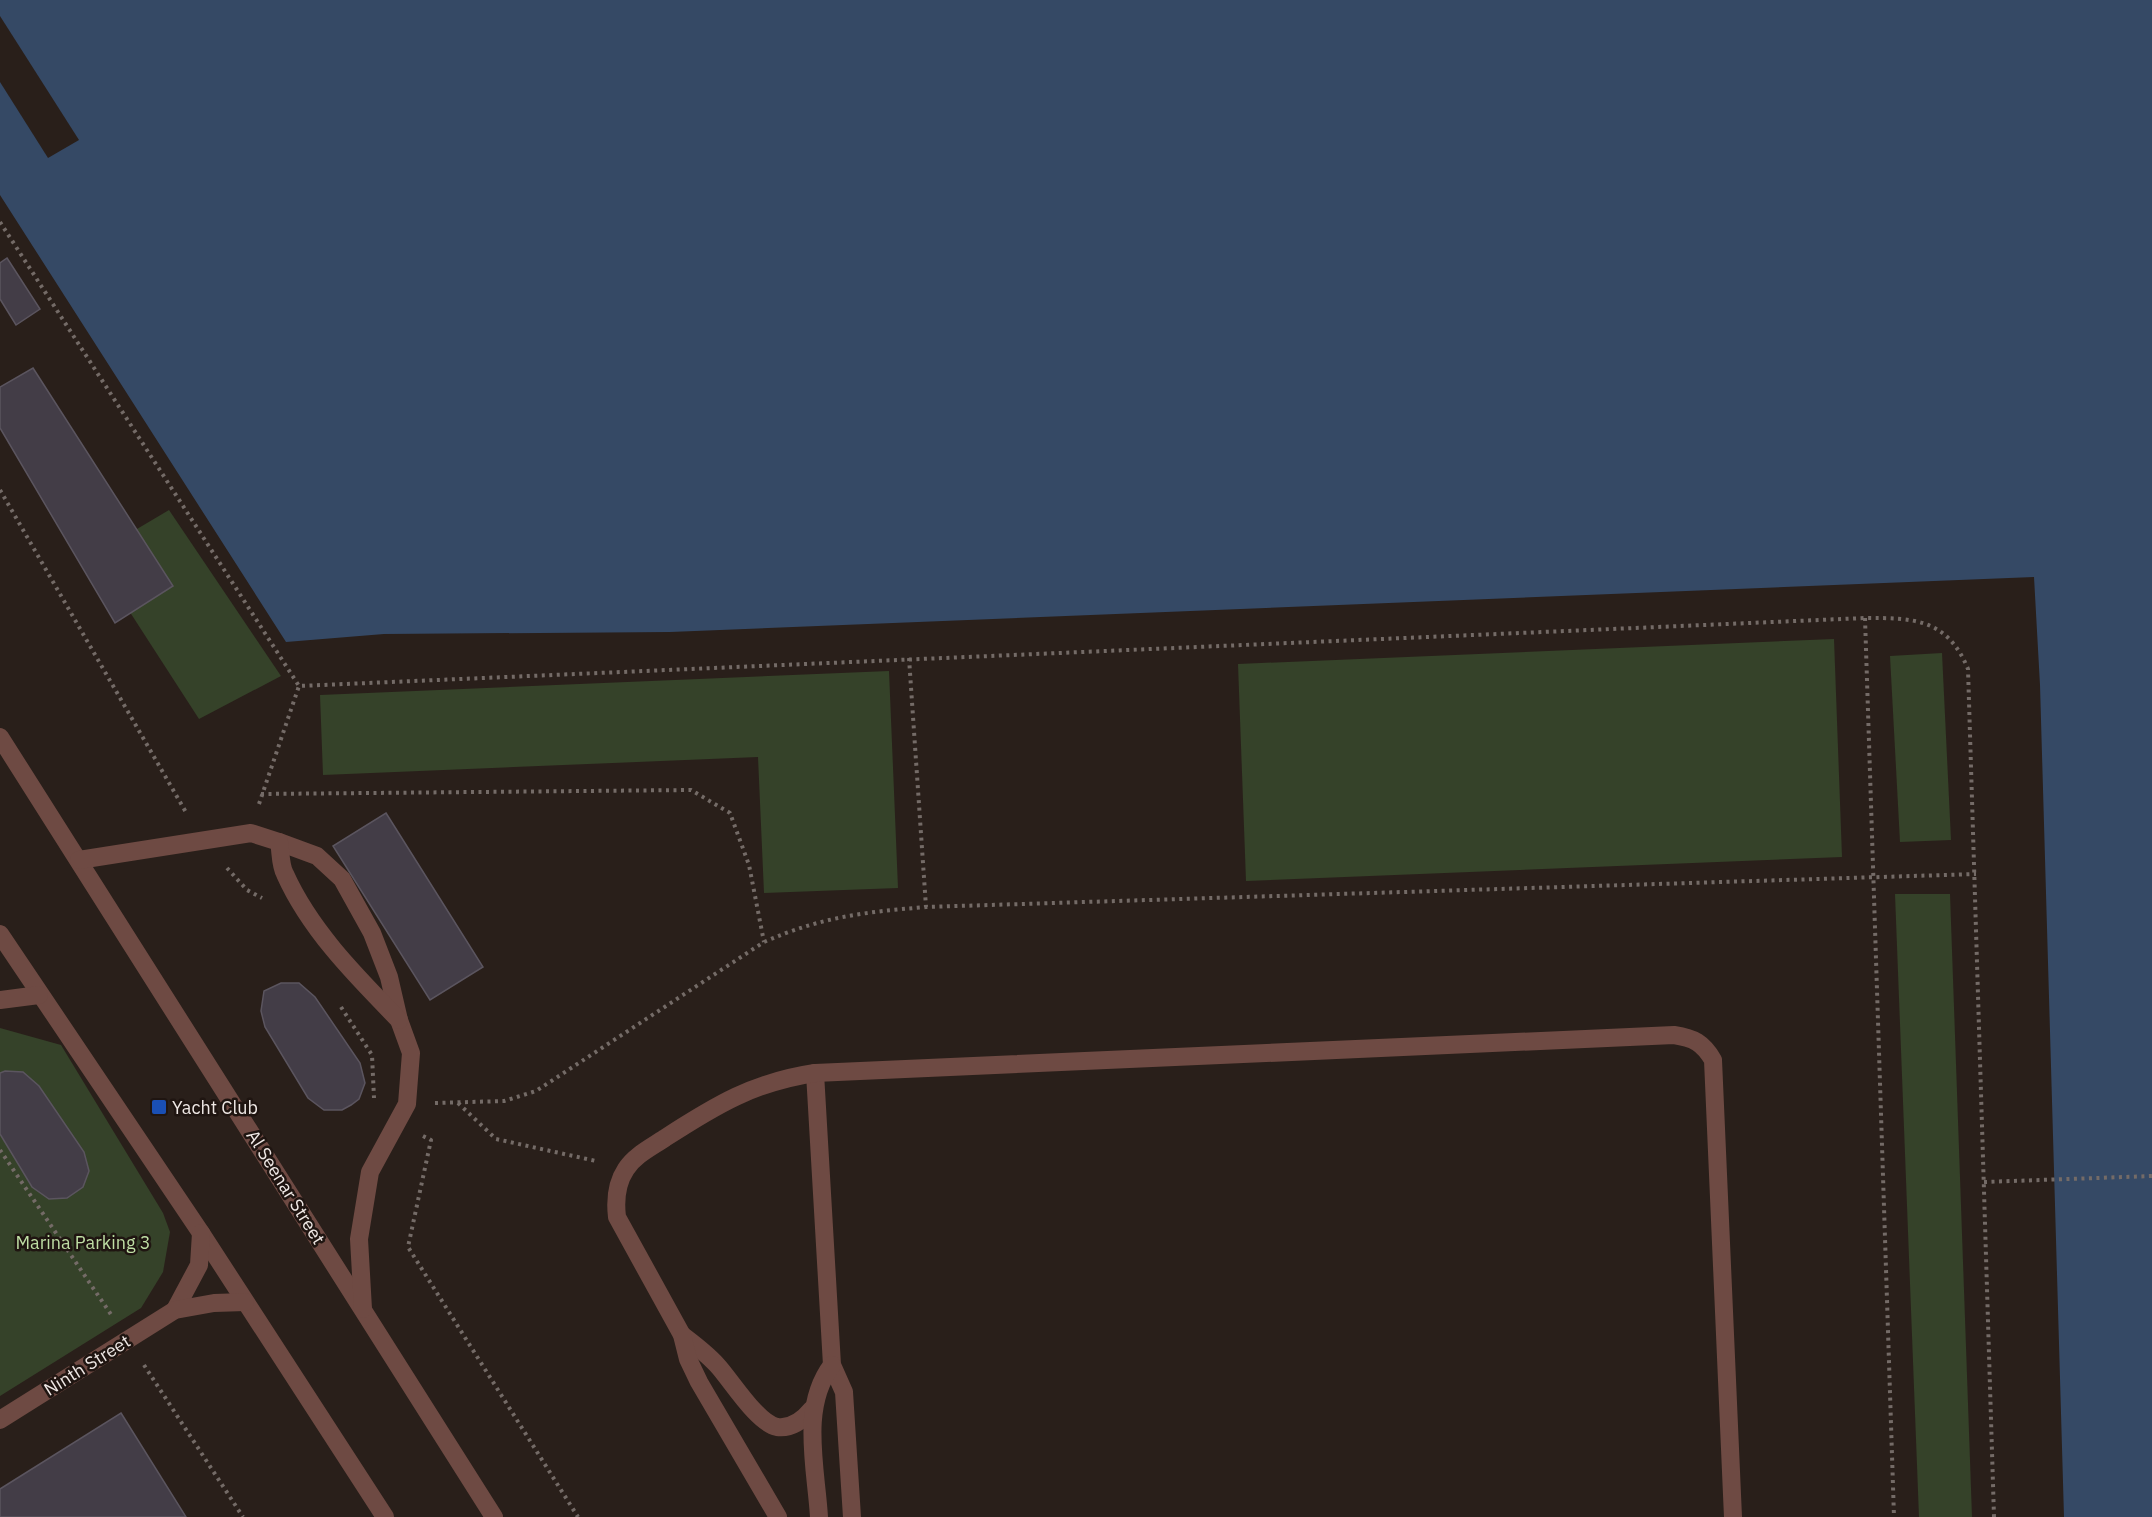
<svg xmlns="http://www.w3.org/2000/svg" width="2152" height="1517" font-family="'IBM Plex Sans',sans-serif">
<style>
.green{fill:#354229}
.water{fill:#354965}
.pier{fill:#291f1a}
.building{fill:#433d47;stroke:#5b555f;stroke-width:1.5}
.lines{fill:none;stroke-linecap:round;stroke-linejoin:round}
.path{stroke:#746b67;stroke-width:4;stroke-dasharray:3 4.5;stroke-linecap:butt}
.minor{stroke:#6e4a43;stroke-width:18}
.transit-dot{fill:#1a4fb4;stroke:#1f1511;stroke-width:2}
.labels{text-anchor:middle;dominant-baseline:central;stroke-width:5;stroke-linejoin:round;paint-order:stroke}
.poi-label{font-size:18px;fill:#efe8e5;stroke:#1f1511;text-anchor:start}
.street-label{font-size:18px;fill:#efe8e5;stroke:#1f1511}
.park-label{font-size:18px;fill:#bfdea4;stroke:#1f1511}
</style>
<rect width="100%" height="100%" fill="#291f1a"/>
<g class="green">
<path d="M169,510l112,166 -82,43 -106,-164z"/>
<path d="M1834,639l8,218 -596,24 -8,-217z"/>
<path d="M1942,653l9,187 -51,2 -10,-186z"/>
<path d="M889,671l9,217 -134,5 -6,-136 -435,18 -3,-80z"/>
<path d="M1895,894h55l22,623h-53z"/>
<path d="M0,1028l61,17 102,168 7,19 -7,40 -22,36 -141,88z"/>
</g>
<path class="water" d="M0,0h2152v1517h-88l-24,-832 -6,-108 -1364,55 -286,2 -98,8 -286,-447z"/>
<path class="pier" d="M0,16l79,124 -31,18 -48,-76z"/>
<g class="building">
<path d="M7,258l33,51 -24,16 -16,-26v-36z"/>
<path d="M33,368l140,218 -58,37 -115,-195v-41z"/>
<path d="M386,813l97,154 -53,33 -97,-154z"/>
<path d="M281,983h18l16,14 45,66 5,20 -6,16 -8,6 -9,5h-18l-16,-12 -43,-71 -4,-16 3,-20z"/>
<path d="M5,1071l18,1 16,14 45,66 5,19 -6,16 -16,11 -18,1 -17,-12 -32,-53v-61z"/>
<path d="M121,1413l65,104h-186v-28z"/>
</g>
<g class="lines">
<g class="path">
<path d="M0,222l299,464 1566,-68c48,0 82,0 103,51l26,848"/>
<path d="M0,490l187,324"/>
<path d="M1865,618l29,899"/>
<path d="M909,658l17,249"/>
<path d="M261,794l430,-4 39,23 19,52 15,77"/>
<path d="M259,804l40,-118"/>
<path d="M227,868l20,22 15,8"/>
<path d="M341,1007l31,48 2,43"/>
<path d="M435,1103l69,-2 32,-10 228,-149c57,-25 100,-30 162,-35l1050,-33"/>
<path d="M458,1103l38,36 100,22"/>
<path d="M423,1136l8,4 -23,107 170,270"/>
<path d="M0,1150l112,166"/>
<path d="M1984,1182l168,-6"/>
<path d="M144,1365l99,152"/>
</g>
<g class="minor">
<path d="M0,737l494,780"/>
<path d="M279,842l38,14 25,23 30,54 17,44 10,43 12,33 -4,51 -37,68 -11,67 4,70"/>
<path d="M79,860l172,-27 28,9c2,10 1,23 6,32 25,56 71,102 114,146"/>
<path d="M0,934l201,299 184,284"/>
<path d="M0,1000l39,-5"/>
<path d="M815,1073l17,292 12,27 8,125"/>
<path d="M175,1310l24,-45 2,-32"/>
<path d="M682,1335c12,9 24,18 35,30 14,15 40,58 60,62 15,2 26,-7 35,-18"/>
<path d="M0,1420l175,-110 39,-7 31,-1"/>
<path d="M778,1517l-79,-135 -11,-23 -6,-24 -65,-118c-2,-17 -1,-33 9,-48 9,-14 26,-22 39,-31 51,-33 89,-56 150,-65l859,-38c20,3 29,8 39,25l20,457"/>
<path d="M819,1517c-3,-50 -19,-110 13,-152"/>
</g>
</g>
<rect class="transit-dot" x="151" y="1099" width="16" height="16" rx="3"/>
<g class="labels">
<g class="poi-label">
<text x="172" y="1107">Yacht Club</text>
</g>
<g class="street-label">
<text transform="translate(286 1187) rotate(58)">Al Seenar Street</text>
<text transform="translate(87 1365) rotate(-32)">Ninth Street</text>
</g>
<g class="park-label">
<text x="83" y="1242">Marina Parking 3</text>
</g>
</g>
</svg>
